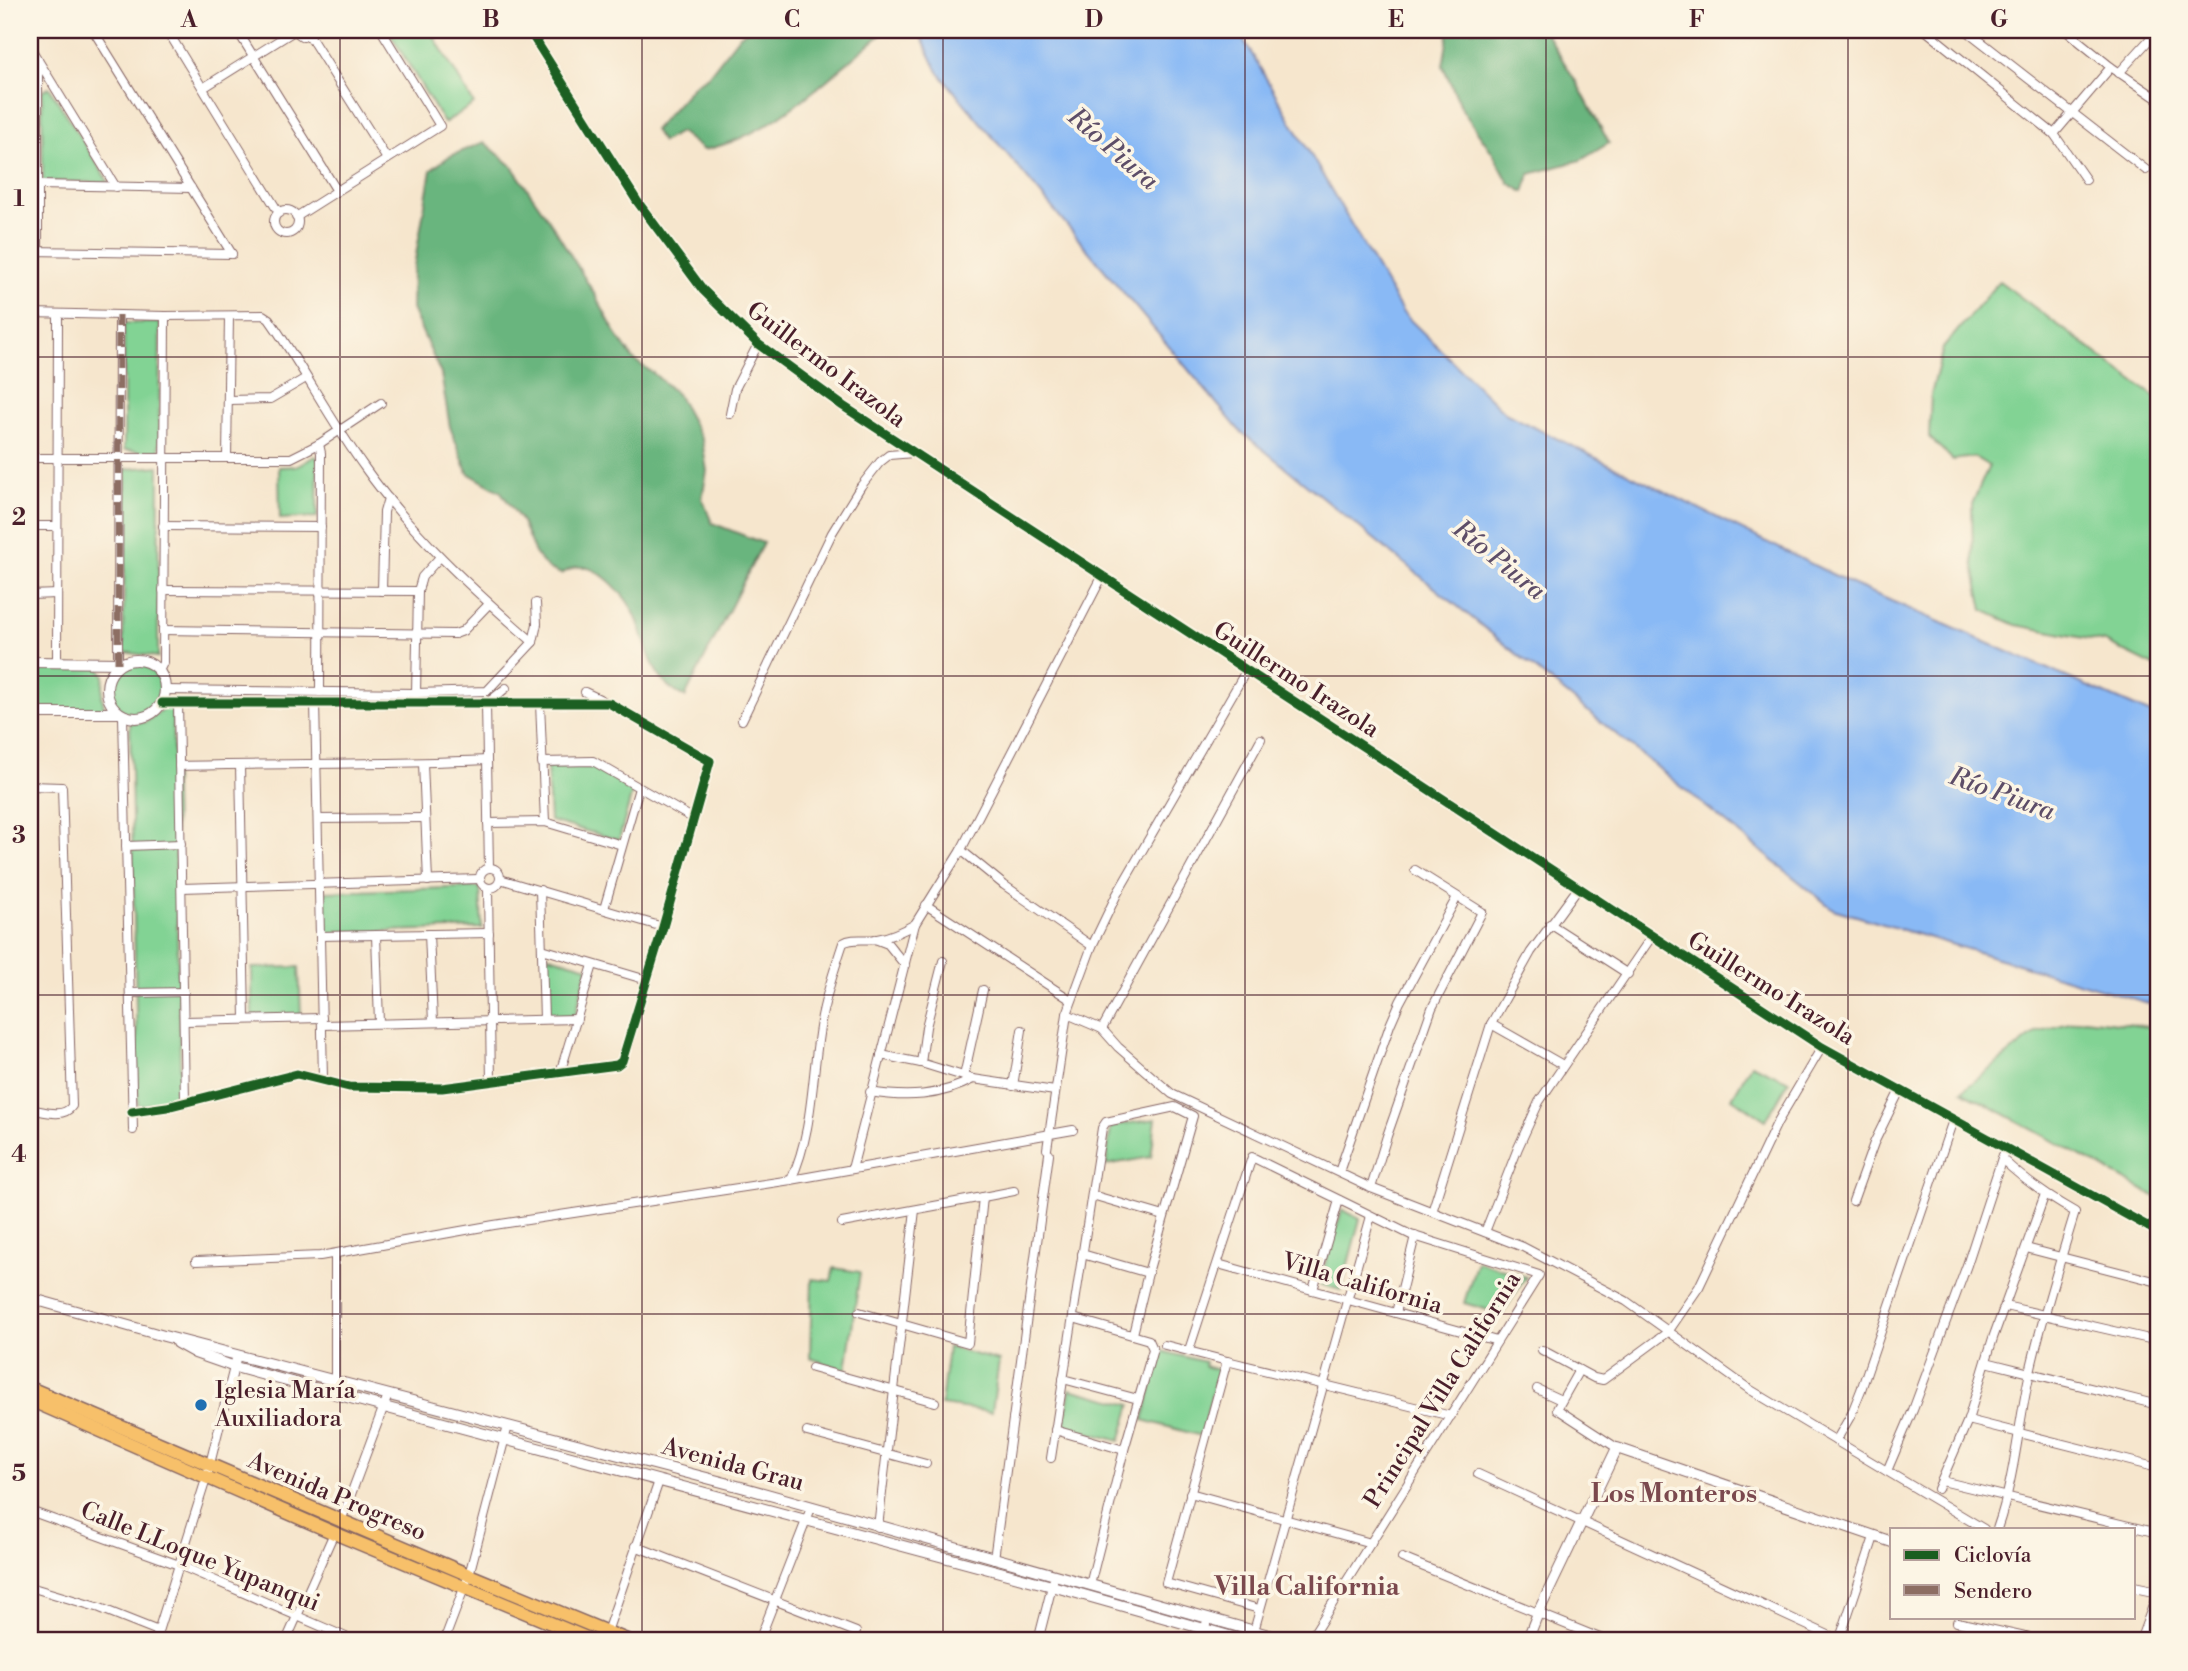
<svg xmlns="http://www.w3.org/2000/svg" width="2188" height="1671" font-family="'Libre Bodoni',serif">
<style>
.green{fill:#82d394;stroke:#667960;stroke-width:2}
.forest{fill:#69b57e;stroke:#5a6a54;stroke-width:2}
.water{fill:#89b9f5;stroke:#6a6c90;stroke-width:2}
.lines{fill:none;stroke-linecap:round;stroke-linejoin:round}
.minor-casing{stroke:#866564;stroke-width:10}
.tertiary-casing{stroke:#866564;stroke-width:12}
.primary-casing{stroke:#866564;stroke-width:15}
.minor{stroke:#fff;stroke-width:8}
.tertiary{stroke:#fff;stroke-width:10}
.primary{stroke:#f7c06b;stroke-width:12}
.quiet{stroke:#8d6e63;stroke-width:7;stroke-dasharray:14 7;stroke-linecap:butt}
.cycleway-casing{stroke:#fcf5e5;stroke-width:13}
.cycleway{stroke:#1b5e20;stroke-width:9}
.grid{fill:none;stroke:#4a1f2b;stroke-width:2;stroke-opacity:0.55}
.poi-dot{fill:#1f6fb2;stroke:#fcf5e5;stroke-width:2.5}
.labels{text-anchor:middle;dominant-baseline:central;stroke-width:7;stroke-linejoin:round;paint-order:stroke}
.street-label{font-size:24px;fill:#4a1f2b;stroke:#fcf5e5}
.poi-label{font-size:24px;fill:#4a1f2b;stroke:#fcf5e5;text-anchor:start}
.water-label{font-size:26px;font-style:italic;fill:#5d4d68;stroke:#fcf5e5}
.neighbourhood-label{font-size:26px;font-weight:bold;fill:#7b494e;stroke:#fcf5e5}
.neatline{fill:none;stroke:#4a1f2b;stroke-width:2.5}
.grid-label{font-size:23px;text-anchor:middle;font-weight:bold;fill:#4a1f2b}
</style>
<rect width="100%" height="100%" fill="#fcf5e5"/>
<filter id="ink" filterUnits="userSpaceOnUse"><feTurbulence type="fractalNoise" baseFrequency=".0143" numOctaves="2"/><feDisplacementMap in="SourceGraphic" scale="14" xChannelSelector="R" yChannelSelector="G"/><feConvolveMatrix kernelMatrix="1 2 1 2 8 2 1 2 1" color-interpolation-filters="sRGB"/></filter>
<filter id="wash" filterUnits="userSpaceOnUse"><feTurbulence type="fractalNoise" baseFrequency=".00686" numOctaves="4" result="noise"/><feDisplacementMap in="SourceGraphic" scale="28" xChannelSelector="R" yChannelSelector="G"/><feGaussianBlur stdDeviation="1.57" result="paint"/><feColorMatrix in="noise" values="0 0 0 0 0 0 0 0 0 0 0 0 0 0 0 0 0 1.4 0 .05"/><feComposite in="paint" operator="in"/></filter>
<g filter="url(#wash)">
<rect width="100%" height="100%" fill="#f6e6cd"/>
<g class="green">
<path d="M388,30h42l44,74 -30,19z"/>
<path d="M49,87l60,96 -66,-2 -1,-90z"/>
<path d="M1999,281l159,118v269l-53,-26 -89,-17 -33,-15 -10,-48 -1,-58 17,-38 -15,-9 -21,3 -24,-23 2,-42 12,-47z"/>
<path d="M124,323h36l-1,130 -35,-3z"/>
<path d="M315,456l3,3 -1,58 -37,2 -1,-52 19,-1z"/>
<path d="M159,466l-1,191 -35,-5 3,-183z"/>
<circle cx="135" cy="689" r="25"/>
<path d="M30,666l69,1 5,8 -2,22 2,9 -2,4h-72z"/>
<path d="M172,706l9,395 -43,5 -8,-383 16,-1 20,-15z"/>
<path d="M547,766l47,1 39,22 -14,51 -69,-19z"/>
<path d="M480,887l2,41 -157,5 -1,-41z"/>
<path d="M546,955l42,12 -13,49 -27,1z"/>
<path d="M299,967l2,48 -49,1v-48z"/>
<path d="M2084,1019l74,9v170l-196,-107 75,-59z"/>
<path d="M1751,1064l38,17 -23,39 -34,-22z"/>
<path d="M1156,1119l-5,38 -45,8 5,-39z"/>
<path d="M1342,1210l18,9 -19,71 -22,-6z"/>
<path d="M1477,1261l49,16 -24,37 -38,-11z"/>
<path d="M834,1268l26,4 -14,98 -36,-12 2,-79 19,2z"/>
<path d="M948,1347l51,14 -7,51 -51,-7z"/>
<path d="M1162,1351l43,11 -1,4 14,4 -17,66 -58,-16z"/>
<path d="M1070,1389l61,16 -11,36 -56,-15z"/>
</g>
<g class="forest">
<path d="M748,30h139c-57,44 -110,105 -184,120l-23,-18 -18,10 -8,-12 41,-46 13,-8 32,-41z"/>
<path d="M1449,30h95l33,53 32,60 -28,17 -51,14 -6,18 -15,-9 -15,-28 -31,-44 -20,-45z"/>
<path d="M484,142l27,23 42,61 42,69 21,39 18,26 19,13 24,21 25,46 5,31 -5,27 10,25 51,20 -78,154c-35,-15 -36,-49 -49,-80 -8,-19 -37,-54 -60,-50 -5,1 -10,5 -15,7l-14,-6 -12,-15 -13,-31 -21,-30 -33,-19 -18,-46 -9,-53 -29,-65 1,-37 18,-102 17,-13z"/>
</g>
<path class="water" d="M918,30h320l165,283 102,100 345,170 308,134v289l-325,-97 -594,-479 -301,-358z"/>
</g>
<g filter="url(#ink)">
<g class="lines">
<g class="minor-casing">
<g id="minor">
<path d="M93,30l139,224"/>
<path d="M167,30l112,183"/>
<path d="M237,30l100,161"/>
<path d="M293,30l10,7 8,-3 3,-4"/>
<path d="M529,30l108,171 66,89 55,54 85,62 979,641 336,185"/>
<path d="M1925,30l129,104 32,46"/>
<path d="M1966,30l180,140"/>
<path d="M2065,30l46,37 47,32"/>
<path d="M309,35l78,124"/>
<path d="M30,47l86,140"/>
<path d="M2119,73l39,-43"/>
<path d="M203,88l91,-57"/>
<path d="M2054,134l57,-67"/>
<path d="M38,185l153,3"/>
<circle cx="286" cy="222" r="12"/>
<path d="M296,217l144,-91 -59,-96"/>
<path d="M30,251l202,3"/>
<path d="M38,251v-191"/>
<path d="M30,313l135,3 98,-1 6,4c34,48 61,101 96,149 47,66 107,121 168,174"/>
<path d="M228,400l42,-1 36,-21"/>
<path d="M730,414l5,-25 23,-45"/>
<path d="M319,444l2,9 -1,239"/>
<path d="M30,458h261l28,-14 62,-41"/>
<path d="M227,458l2,-142"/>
<path d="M30,526h27"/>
<path d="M163,526l158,1"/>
<path d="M163,590l255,1 4,-14 18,-20"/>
<path d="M382,591l2,-79 4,-14"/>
<path d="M30,595l27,-1"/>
<path d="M163,630l292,4 8,-3 26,-27"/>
<path d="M57,662l1,-348"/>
<path d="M118,663l1,-348"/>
<path d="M159,671l4,-8 2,-347"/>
<path d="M1246,671l-129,223 -25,52 -25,68 35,15 159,-290"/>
<path d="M165,690l251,3 71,-2 46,-49 4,-18 -1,-21"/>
<path d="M585,692l21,10"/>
<path d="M416,693l2,-102"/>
<path d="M178,702l7,400"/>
<path d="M315,702l8,377"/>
<path d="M540,703l5,119"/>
<path d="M123,716l10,414"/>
<path d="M742,720l90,-187 29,-47 19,-24 9,-7 25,-2"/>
<path d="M542,762l51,-1 101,58"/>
<path d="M423,763l5,118"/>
<path d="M240,765l5,254"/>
<path d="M179,766c103,-3 206,-1 308,-6"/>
<path d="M30,786l32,1 10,319c-9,13 -29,5 -42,3"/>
<path d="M318,819l107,-1"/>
<path d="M488,823l57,-1 77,23"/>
<path d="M126,846l55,-2"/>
<path d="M961,850l43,35 88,61"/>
<circle cx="490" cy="878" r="10"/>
<path d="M489,868l-3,-164 20,-16"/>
<path d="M500,879l163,48"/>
<path d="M182,888l297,-9"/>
<path d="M488,889l3,193"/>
<path d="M540,890l4,129"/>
<path d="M926,905l145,95"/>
<path d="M604,909l35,-121"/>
<path d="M1550,924l78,50"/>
<path d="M429,934l4,88"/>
<path d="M376,935l3,88"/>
<path d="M320,936l169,-3"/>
<path d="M875,939l13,5 17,21"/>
<path d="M542,949l105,31"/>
<path d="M130,993l54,-1"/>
<path d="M185,1021l137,-3"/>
<path d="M1491,1024l72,41"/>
<path d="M322,1025l255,-6"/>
<path d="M1102,1029l16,18 54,47 199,94 152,59 103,54 123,88 235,140"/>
<path d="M881,1055l40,8 52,16 82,12"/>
<path d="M921,1063l5,-36 17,-66"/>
<path d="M560,1073l33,-108"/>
<path d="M964,1076l19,-86"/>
<path d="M1013,1086l9,-56"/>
<path d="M870,1092c36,6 70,5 103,-13"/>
<path d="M132,1112l35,-5 130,-33 52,13 93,1 175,-23 5,-4 41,-134 47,-166 -101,-58h-447"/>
<path d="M1047,1149l20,-135"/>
<path d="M852,1169l63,-245 46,-74 141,-273"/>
<path d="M1339,1172l51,-147 10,-23 57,-105"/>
<path d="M791,1180c24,-52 20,-109 31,-164 5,-24 13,-49 21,-73 10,-6 22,-2 34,-4 14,-2 26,-8 38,-15"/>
<path d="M1371,1188l16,-52 45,-128 50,-96 -67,-42"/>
<path d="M1092,1195l72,21"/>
<path d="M983,1197l31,-6"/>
<path d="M1853,1201l21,-58 26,-53"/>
<path d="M1432,1212l59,-188 40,-72 47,-64"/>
<path d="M842,1223l141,-26 -15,146 -109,-31"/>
<path d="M1485,1232l33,-84 21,-46 113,-166"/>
<path d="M2026,1248l132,34"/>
<path d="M335,1254v127"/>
<path d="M1082,1254l66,19"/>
<path d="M196,1261l124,-5 174,-31 297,-45 282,-50"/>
<path d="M1218,1264l279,77"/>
<path d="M1313,1290l26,-90"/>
<path d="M2005,1306l153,35"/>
<path d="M1396,1313l19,-77"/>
<path d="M1073,1318l76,22 4,9 -29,101 -34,135"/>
<path d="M1165,1345l62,16 -61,222 93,26"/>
<path d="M1189,1350l63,-193 159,78 128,40 -230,366"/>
<path d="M1542,1350l52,28 9,2 65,-48 31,-45 78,-164 45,-76"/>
<path d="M1227,1361l224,55"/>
<path d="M1986,1362l172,43"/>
<path d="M812,1368l123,34"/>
<path d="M1579,1370l-22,39 60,39"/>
<path d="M1063,1379l75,20"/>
<path d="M1537,1389l24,11"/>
<path d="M1968,1420l190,48"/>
<path d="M1055,1430l69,20"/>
<path d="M807,1432l119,32"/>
<path d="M1836,1441l15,-26 10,-25 92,-270"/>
<path d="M1051,1458l51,-330 4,-6 69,-15 18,9 -45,157 -15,61"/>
<path d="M1887,1471l26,-61 54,-145 36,-110"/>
<path d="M1478,1474l361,166"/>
<path d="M1942,1481l216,52"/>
<path d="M1938,1489l30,-69 25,-82 52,-144"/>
<path d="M1190,1493l181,50"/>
<path d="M30,1511l149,54 176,76"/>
<path d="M341,1521l47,-126"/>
<path d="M878,1527l37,-317"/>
<path d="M1997,1529c18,-51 21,-104 33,-157 12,-54 29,-107 45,-160 -27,-15 -51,-32 -73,-53"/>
<path d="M635,1546l221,86"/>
<path d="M1402,1558l205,83"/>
<path d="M994,1559l55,-405"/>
<path d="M30,1587l70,21 58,23"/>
<path d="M1957,1622l87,19"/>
<path d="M1254,1631l117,-415"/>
<path d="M607,1632l52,-151"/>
<path d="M155,1641l52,-165 30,-121"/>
<path d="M286,1641l48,-108"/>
<path d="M444,1641l25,-66 39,-149"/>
<path d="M759,1641l52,-133"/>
<path d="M1038,1641l15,-59"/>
<path d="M1197,1641l9,-17"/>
<path d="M1839,1641l35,-104"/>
<path d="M2140,1641l18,-49"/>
</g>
</g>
<g class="tertiary-casing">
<g id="tertiary">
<circle cx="136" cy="689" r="29"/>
<path d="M30,662l92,1"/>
<path d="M30,713h88"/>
<path d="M30,1298l134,38 581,152 545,153"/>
<path d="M177,1343l18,10 40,14 817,219 195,55"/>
<path d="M2134,1587l24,5"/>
<path d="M1527,1641l11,-28 79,-165 275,94"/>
</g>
</g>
<g class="primary-casing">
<g id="primary">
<path d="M30,1388l439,187 160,66"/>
<path d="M30,1400l304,133 260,108"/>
</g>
</g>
<use href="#minor" class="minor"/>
<use href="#tertiary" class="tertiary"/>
<use href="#primary" class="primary"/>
<path class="quiet" d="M118,663l1,-348"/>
<g class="cycleway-casing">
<g id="cycleway">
<path d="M529,30l108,171 66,89 55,54 85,62 979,641 336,185"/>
<path d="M132,1112l35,-5 130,-33 52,13 93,1 175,-23 5,-4 41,-134 47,-166 -101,-58h-447"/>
</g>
</g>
<use href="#cycleway" class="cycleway"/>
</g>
</g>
<path class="grid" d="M340,30v1611M642,30v1611M943,30v1611M1245,30v1611M1546,30v1611M1848,30v1611M30,357h2128M30,676h2128M30,995h2128M30,1314h2128"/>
<circle class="poi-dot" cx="201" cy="1405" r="7"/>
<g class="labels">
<g class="street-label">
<text transform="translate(826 365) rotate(37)">Guillermo Irazola</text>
<text transform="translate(1296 680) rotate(33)">Guillermo Irazola</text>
<text transform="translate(1771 989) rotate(32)">Guillermo Irazola</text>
<text transform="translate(1362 1284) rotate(16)">Villa California</text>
<text transform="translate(1443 1390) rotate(-58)">Principal Villa California</text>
<text transform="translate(733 1465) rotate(15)">Avenida Grau</text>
<text transform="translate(337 1497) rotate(23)">Avenida Progreso</text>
<text transform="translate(200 1557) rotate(22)">Calle LLoque Yupanqui</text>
</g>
<g class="poi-label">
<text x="215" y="1391">Iglesia María<tspan x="215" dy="28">Auxiliadora</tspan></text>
</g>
<g class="water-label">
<text transform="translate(1113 149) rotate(41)">Río Piura</text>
<text transform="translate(1499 560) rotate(39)">Río Piura</text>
<text transform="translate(2002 794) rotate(20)">Río Piura</text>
</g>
<g class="neighbourhood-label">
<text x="1674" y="1494">Los Monteros</text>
<text x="1307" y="1587">Villa California</text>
</g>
</g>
<rect width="2188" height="1671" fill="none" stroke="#fcf5e5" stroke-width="77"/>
<rect x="1890" y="1528" width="245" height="91" fill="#fcf5e5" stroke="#b59f9b" stroke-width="2"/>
<rect x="1904" y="1550" width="35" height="10" fill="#1b5e20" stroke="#b59f9b" stroke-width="2"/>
<text x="1954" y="1562" font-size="21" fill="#4a1f2b">Ciclovía</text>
<rect x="1904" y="1585" width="35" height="10" fill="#8d6e63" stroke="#b59f9b" stroke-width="2"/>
<text x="1954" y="1598" font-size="21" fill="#4a1f2b">Sendero</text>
<rect x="38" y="38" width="2112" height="1594" class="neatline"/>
<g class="grid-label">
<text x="189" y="27">A</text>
<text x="491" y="27">B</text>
<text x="792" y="27">C</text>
<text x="1094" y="27">D</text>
<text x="1396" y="27">E</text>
<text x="1697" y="27">F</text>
<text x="1999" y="27">G</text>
<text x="19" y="206">1</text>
<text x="19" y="525">2</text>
<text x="19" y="843">3</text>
<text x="19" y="1162">4</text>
<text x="19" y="1481">5</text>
</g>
</svg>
